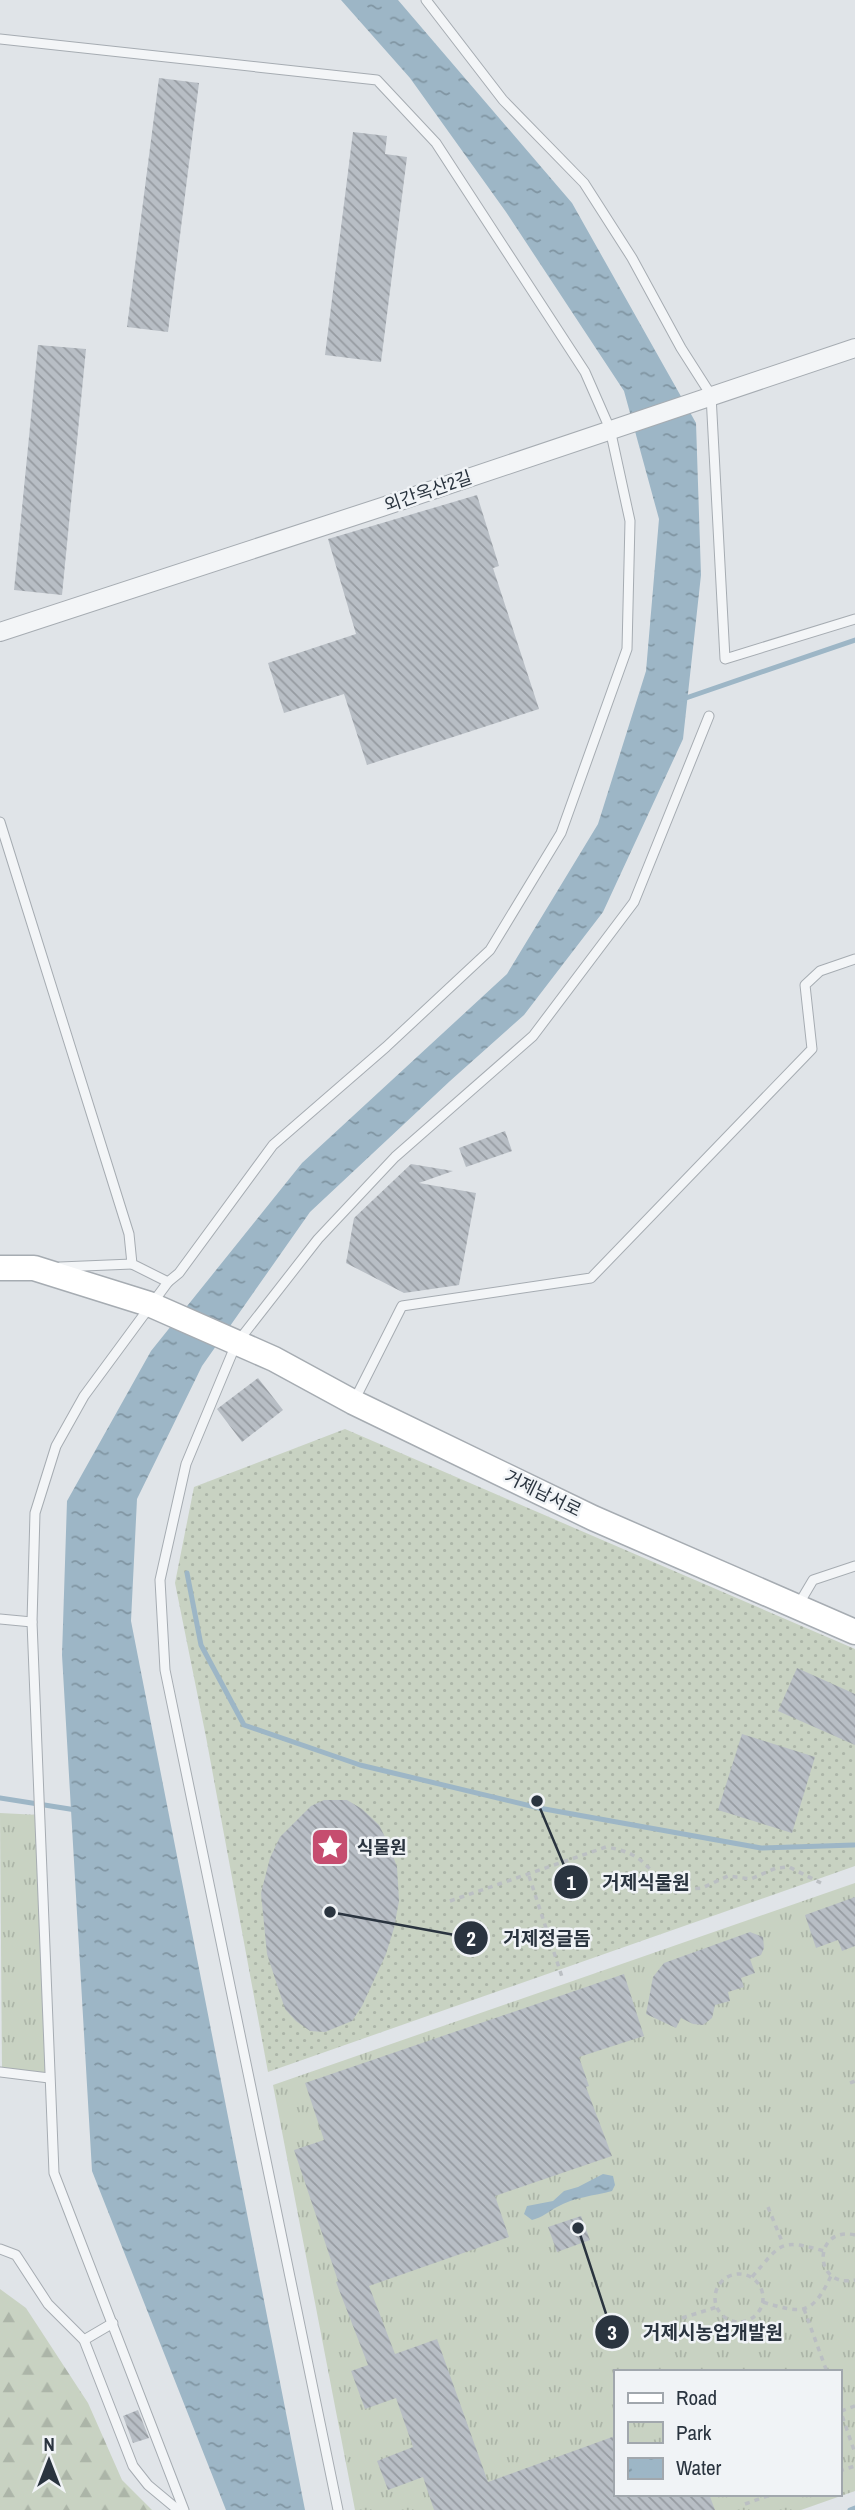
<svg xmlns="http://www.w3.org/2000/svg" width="855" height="2510" font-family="'Archivo Narrow','Noto Sans KR',sans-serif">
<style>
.grass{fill:url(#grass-dots)}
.forest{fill:url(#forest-firs)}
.park{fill:url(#park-tufts);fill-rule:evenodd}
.water{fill:url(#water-ripples)}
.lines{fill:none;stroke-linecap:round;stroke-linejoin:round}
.stream{stroke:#9db6c6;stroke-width:5}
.building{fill:url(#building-back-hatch)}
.lane-casing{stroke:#a6acb2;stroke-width:11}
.street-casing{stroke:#a6acb2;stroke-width:20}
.secondary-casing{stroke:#a6acb2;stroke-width:27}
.path{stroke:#bbbfc3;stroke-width:3.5;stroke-dasharray:5 5;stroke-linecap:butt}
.lane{stroke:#f3f5f7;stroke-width:9}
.street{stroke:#f3f5f7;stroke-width:18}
.secondary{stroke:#fff;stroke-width:24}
.labels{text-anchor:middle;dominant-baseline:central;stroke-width:5;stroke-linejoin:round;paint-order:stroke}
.street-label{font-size:18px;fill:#2a343f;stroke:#f0f3f6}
.poi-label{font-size:18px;font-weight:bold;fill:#2a343f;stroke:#f0f3f6;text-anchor:start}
.leader{fill:none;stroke:#2a343f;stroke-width:2.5}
.callout-dot{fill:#2a343f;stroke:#f0f3f6;stroke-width:2.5}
.mark-label{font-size:21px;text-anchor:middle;font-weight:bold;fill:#fff}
.callout-label{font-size:19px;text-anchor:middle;font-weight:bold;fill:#2a343f;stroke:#f0f3f6;stroke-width:5;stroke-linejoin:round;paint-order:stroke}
</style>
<defs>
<pattern id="grass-dots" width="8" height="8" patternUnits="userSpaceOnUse" patternTransform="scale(1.75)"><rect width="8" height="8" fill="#c8d2c2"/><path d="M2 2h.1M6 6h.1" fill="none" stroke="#acb5a8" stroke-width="1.8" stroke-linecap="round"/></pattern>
<pattern id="forest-firs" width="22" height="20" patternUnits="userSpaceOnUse" patternTransform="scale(1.75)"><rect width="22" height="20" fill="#c8d2c2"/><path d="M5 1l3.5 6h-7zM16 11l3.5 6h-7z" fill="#acb5a8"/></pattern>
<pattern id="park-tufts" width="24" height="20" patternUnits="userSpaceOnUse" patternTransform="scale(1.75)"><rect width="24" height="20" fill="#c8d2c2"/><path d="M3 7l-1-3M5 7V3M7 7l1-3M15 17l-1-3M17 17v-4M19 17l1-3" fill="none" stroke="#acb5a8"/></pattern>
<pattern id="water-ripples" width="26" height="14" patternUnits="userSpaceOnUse" patternTransform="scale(1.75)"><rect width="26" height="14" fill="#9db6c6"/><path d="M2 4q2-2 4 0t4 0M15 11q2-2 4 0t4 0" fill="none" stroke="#8095a2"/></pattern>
<pattern id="building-back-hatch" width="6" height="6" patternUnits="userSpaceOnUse" patternTransform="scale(1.75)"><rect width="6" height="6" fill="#b8bec5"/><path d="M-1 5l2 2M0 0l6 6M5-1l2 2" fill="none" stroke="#969ba1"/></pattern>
</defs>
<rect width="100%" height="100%" fill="#e0e4e8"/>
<path class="grass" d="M345,1429l510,220v217l-587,206 -62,-335 -31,-154 19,-96z"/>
<path class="forest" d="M0,2289l26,19 62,95 34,77 30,30h-152z"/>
<g class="park">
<path d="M0,1813l39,2 10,263 -47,-5z"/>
<path d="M855,1883v608l-54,19h-446l-82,-425zM615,2372h224v122h-224z"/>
</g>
<g class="water">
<path d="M341,0h57l174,203 124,220 5,152 -18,164 -80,173 -79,103 -74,66 -140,131 -108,154 -65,133 -6,122 174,889h-79l-134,-339 -30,-516 5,-154 84,-150 151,-188 205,-189 91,-150 48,-153 13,-152 -35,-128 -118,-179 -96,-134z"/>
<path d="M603,2174l10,2 2,9 -3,6c-18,5 -38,6 -55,16 -9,5 -14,10 -25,13l-8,-6 3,-8 26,-5 11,-10 14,-4z"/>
</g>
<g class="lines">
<g class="stream">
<path d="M683,699l172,-59"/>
<path d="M187,1573l14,72 43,80 116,40 179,43 222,40 93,-3"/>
<path d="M0,1798l76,12"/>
<path d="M850,2510l5,-2"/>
</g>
</g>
<g class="building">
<path d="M159,78l40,5 -31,249 -41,-5z"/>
<path d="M353,132l34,4 -2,18 22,3 -26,205 -56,-7z"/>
<path d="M38,345l48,4 -24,246 -48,-5z"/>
<path d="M477,495l22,71 -6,2 46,141 -172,56 -23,-71 -60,19 -16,-50 88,-29 -28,-95z"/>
<path d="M505,1131l7,20 -46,16 -7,-19z"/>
<path d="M411,1164l42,7 -34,12 57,10 -17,92 -55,8 -58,-30 8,-45z"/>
<path d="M258,1378l25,32 -41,32 -25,-33z"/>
<path d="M797,1668l58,26v51l-77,-34z"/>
<path d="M742,1734l73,23 -23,76 -74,-23z"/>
<path d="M324,1800h23l15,9 17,16 10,20 8,22 2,34 -5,27 -8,26 -24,52 -10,15 -27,11 -15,-1 -14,-10 -11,-12 -18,-55 -6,-61 9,-35 10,-21 31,-31z"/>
<path d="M855,1897v49l-13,5 -4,-11 -22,8 -11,-33z"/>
<path d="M750,1932l13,5 1,11 -3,7 -11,4 5,14 -14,5 3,9 -16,5 2,9 -15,4 -3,13 -9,7 -10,-1 -12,-6 -5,10 -30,-14 7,-37 11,-14z"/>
<path d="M624,1974l20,62 -65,21 10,29 -3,1 26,69 -117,40 14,41 -140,49 26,68 42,-15 51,143 127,-46v58h94l6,16h-281l-11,-33 -35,13 -11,-29 36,-14 -17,-49 -31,11 -14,-38 17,-6 -32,-83 2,-1 -44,-131 30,-10 -19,-57z"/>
<path d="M581,2216l9,24 -33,12 -9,-25z"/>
<path d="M138,2410l11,28 -16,5 -10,-27z"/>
</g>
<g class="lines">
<g class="lane-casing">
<g id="lane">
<path d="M426,0l77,100 81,83 48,75 49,90 30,47 14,264 130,-40"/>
<path d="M0,39l377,41 59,63 149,229 25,57 20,92 -3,128 -66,184 -71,117 -104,97 -113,98 -94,128 -11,9"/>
<path d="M0,822l129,412 3,30 36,18 -84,114 -28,50 -21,67 -3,109 22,551 130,337"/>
<path d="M60,1267l72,-3"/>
<path d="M354,1401l48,-95 189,-28 221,-229 -7,-64 15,-14 35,-12"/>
<path d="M797,1607l16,-27 42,-14"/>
<path d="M0,1619l32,3"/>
<path d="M0,2072l49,6"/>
<path d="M0,2249l16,6 32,49 36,36 49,126 15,19 30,25"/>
<path d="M84,2340l29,-17"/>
<path d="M338,2510l-173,-840 -5,-90 26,-116 50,-120 82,-105 77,-82 138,-121 101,-134 75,-186"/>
</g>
</g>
<g class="street-casing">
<path id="street" d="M0,632l382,-125 473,-159"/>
</g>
<g class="secondary-casing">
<path id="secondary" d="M0,1268h34l115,36 125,55 79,43 240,116 262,114"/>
</g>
<g class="path">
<path d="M529,1876l34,104"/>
<path d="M450,1901l156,-54c32,5 40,16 59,41l15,2 22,-2 26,-12 23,3 25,-11 13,-1 32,16"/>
<path d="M850,2083l5,-2"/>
<path d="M768,2207l15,37"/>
<path d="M855,2235c-42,-10 -43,54 0,45"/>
<circle cx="739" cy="2298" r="24"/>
<path d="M752,2277c29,-33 27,-39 72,-26"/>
<path d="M763,2302c39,12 49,14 68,-26"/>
<path d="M804,2309l23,63"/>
<path d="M682,2318l35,-11"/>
<path d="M839,2407l16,46"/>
<path d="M841,2411l14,-5"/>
<path d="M839,2471l16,-5"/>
<path d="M745,2504l28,-10"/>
</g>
<use href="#lane" class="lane"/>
<use href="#street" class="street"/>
<use href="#secondary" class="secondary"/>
</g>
<defs>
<g id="sight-square" transform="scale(2.0125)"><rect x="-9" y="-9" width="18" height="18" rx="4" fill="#c64d6f" stroke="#f0f3f6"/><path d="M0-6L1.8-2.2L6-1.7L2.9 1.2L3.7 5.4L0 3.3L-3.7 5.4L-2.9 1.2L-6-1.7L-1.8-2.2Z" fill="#fff"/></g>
</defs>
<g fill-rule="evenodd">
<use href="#sight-square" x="330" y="1847"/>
</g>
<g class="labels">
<g class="street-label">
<text transform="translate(428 491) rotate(-19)">외간옥산2길</text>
<text transform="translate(543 1493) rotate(26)">거제남서로</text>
</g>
<g class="poi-label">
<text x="357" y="1847">식물원</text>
</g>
</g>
<path class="leader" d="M537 1801L571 1882M330 1912L471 1938M578 2228L612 2332"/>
<g class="callout-dot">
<circle cx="537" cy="1801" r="7"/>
<circle cx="330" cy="1912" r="7"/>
<circle cx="578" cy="2228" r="7"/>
<circle cx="571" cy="1882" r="18"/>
<circle cx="471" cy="1938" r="18"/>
<circle cx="612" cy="2332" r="18"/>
</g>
<g class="mark-label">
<text x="571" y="1890">1</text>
<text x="471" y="1946">2</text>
<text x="612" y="2340">3</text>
</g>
<g class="callout-label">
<text x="646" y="1889">거제식물원</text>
<text x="547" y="1945">거제정글돔</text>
<text x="713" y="2339">거제시농업개발원</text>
</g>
<rect x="614" y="2370" width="228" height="126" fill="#f0f3f6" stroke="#a1a7ad" stroke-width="2"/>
<rect x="628" y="2393" width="35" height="10" fill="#ffffff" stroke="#a1a7ad" stroke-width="2"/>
<text x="676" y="2405" font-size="21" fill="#2a343f">Road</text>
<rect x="628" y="2422" width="35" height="21" fill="url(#park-tufts)" stroke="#a1a7ad" stroke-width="2"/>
<text x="676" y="2440" font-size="21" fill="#2a343f">Park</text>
<rect x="628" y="2458" width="35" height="21" fill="url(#water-ripples)" stroke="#a1a7ad" stroke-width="2"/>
<text x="676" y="2475" font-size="21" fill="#2a343f">Water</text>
<g transform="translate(49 2461)" stroke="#f0f3f6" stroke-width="5" paint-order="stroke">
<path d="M0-5L12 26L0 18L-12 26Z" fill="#2a343f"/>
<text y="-10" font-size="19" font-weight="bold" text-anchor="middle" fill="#2a343f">N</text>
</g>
</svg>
